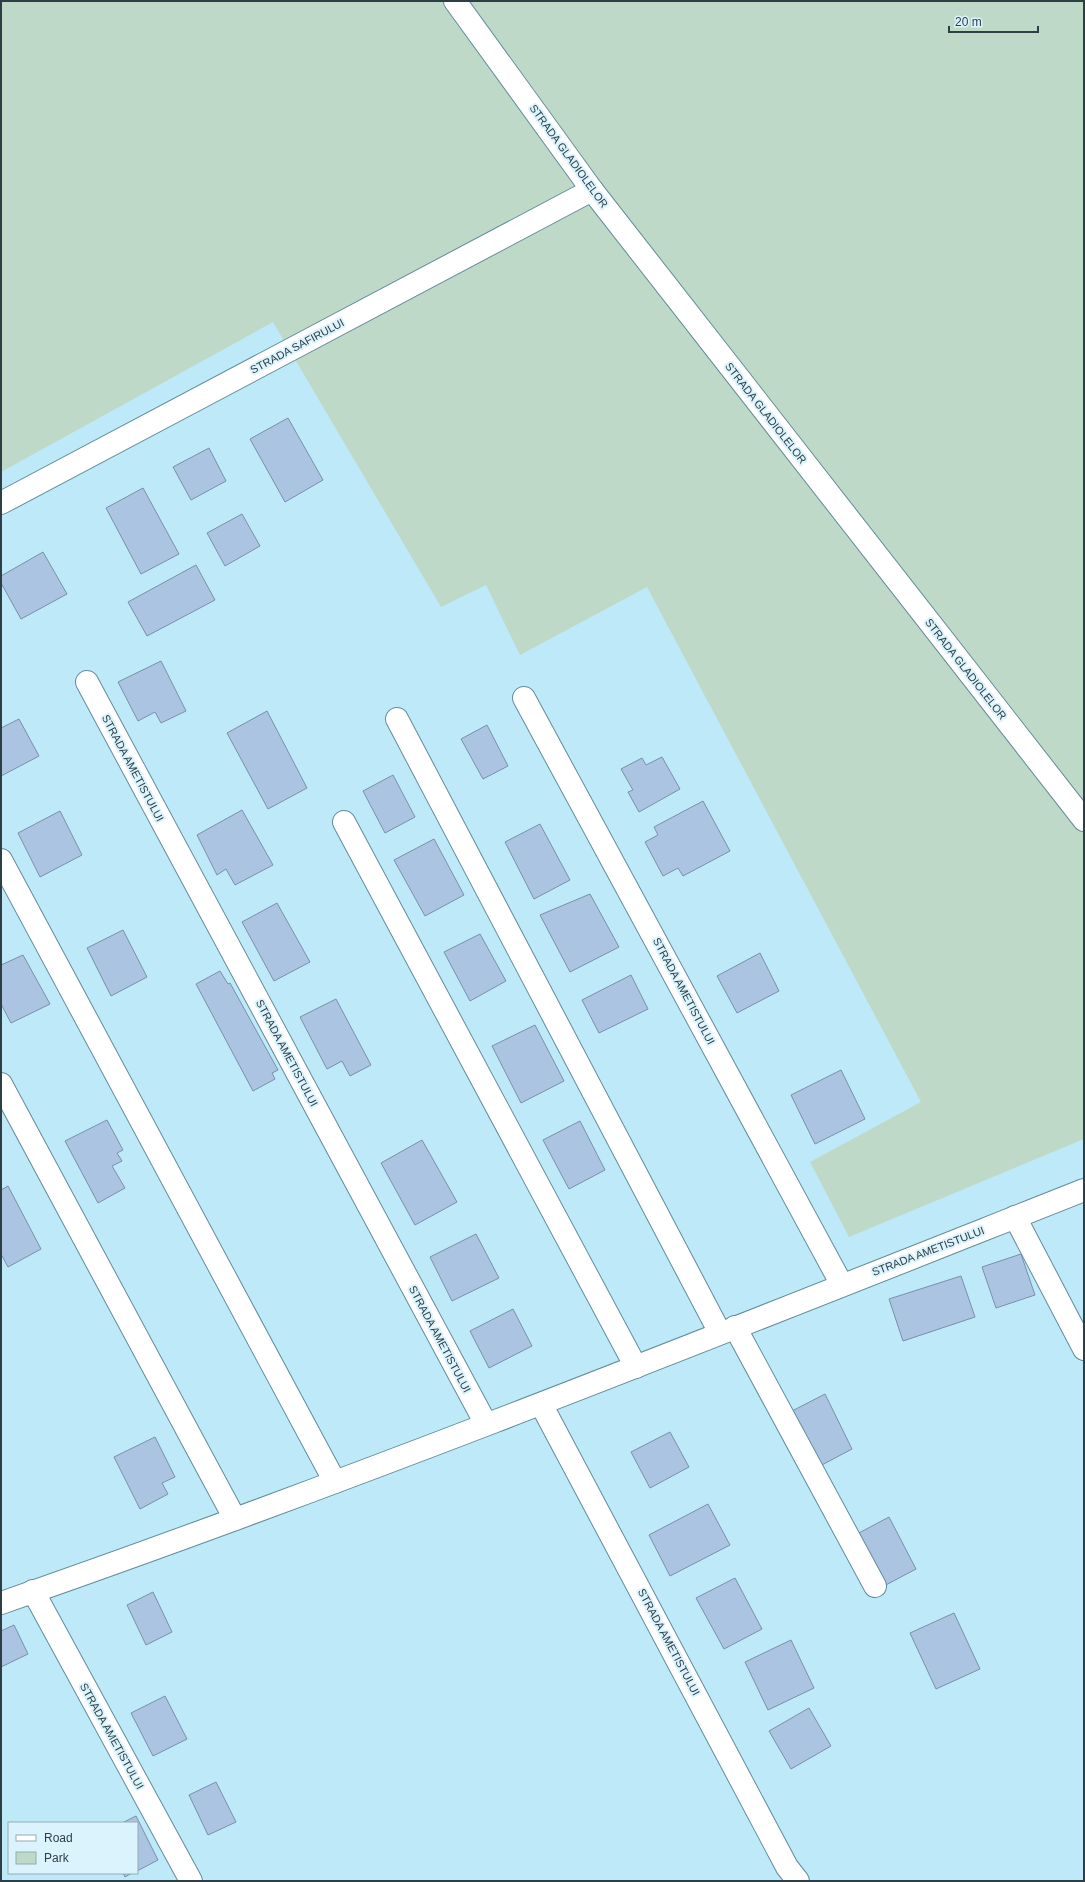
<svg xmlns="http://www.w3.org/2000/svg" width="1085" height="1882" font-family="Arial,sans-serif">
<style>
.green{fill:#bed9c8}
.building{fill:#abc4e1;stroke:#7890ab}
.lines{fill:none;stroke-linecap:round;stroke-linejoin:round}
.minor-casing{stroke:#638c9a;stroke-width:24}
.minor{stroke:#fff;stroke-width:22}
.labels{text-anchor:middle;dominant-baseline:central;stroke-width:4;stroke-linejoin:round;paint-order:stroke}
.street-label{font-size:11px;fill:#2d3f45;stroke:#daf3fc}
</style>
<rect width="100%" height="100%" fill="#bee9f8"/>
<path class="green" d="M1,1h1083v1138l-235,98 -39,-75 111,-60 -274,-515 -127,68 -34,-70 -45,22 -168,-285 -272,150z"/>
<g class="building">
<path d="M288,418l35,62 -38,22 -35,-63z"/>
<path d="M209,448l17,33 -35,19 -18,-33z"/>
<path d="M143,488l36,66 -38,20 -35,-66z"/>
<path d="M242,514l18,32 -35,20 -18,-33z"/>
<path d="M43,552l24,42 -46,25 -20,-36v-7z"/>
<path d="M196,565l19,35 -68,36 -19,-34z"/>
<path d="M161,661l25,50 -25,12 -6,-11 -17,9 -20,-39z"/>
<path d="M267,711l40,77 -39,21 -41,-76z"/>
<path d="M19,719l20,37 -38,20v-48z"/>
<path d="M487,725l21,41 -25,13 -22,-40z"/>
<path d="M662,757l18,32 -41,23 -11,-20 5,-2 -12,-21 21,-11 4,7z"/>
<path d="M393,775l22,42 -30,16 -22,-42z"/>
<path d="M703,801l27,50 -47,25 -5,-8 -15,8 -18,-34 13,-7 -4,-8z"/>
<path d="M242,810l31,55 -38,20 -9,-16 -9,6 -20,-40z"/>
<path d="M60,811l22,44 -42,22 -22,-44z"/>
<path d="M540,824l30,56 -36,19 -29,-57z"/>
<path d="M434,839l30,56 -39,21 -31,-56z"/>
<path d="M590,894l29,53 -49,25 -30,-57z"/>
<path d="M277,903l33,59 -36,19 -32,-59z"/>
<path d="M123,930l24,47 -36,19 -24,-48z"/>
<path d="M480,934l26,47 -36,20 -26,-49z"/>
<path d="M760,953l19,38 -42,22 -20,-37z"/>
<path d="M23,955l27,49 -39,19 -10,-19v-39z"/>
<path d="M220,971l8,13 2,-1 48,87 -6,3 3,6 -22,12 -57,-107z"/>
<path d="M631,975l17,34 -49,24 -17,-33z"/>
<path d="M336,999l35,66 -21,11 -8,-15 -15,8 -27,-52z"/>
<path d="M535,1025l29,56 -43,22 -29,-57z"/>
<path d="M841,1070l24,49 -50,25 -24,-49z"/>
<path d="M107,1120l16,30 -6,3 5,8 -10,5 13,22 -27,15 -33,-62z"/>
<path d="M580,1121l25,49 -36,19 -26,-49z"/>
<path d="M422,1140l35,62 -42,23 -34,-62z"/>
<path d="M8,1186l33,63 -33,18 -7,-13v-64z"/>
<path d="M476,1234l23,44 -47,23 -22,-44z"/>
<path d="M1021,1254l14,41 -39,13 -14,-41z"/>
<path d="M961,1276l14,41 -72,24 -14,-42z"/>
<path d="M513,1309l19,37 -43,22 -19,-37z"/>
<path d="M825,1394l27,55 -32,17 -28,-55z"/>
<path d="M670,1432l19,35 -39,21 -19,-36z"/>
<path d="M155,1437l20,40 -13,6 6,11 -28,15 -26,-52z"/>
<path d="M708,1504l22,41 -60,31 -21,-41z"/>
<path d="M889,1517l27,52 -32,17 -27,-52z"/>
<path d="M735,1578l27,51 -38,20 -28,-51z"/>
<path d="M153,1592l19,40 -26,13 -19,-40z"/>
<path d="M954,1613l26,56 -44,20 -26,-56z"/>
<path d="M14,1625l14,29 -27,13v-36z"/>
<path d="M791,1640l23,48 -46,22 -23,-48z"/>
<path d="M165,1696l22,43 -34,17 -22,-43z"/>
<path d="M809,1708l22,38 -40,23 -22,-38z"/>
<path d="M216,1782l20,40 -28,13 -19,-40z"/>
<path d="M136,1816l22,44 -21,11v-48h-15z"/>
<path d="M123,1873h9l-7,4z"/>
</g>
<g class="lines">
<g class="minor-casing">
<g id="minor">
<path d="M455,1l137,189 492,630"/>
<path d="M1,503l591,-313"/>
<path d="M87,682l399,742"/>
<path d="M524,698l318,587"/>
<path d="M397,719l323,614"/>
<path d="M344,822l292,545"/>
<path d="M1,860l334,622"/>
<path d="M1,1084l234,435"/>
<path d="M1015,1217l69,132"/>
<path d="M735,1327l140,259"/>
<path d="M541,1404l246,463 11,14"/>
<path d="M33,1591l158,290"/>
<path d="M1,1603c365,-127 724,-271 1083,-413"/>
</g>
</g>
<use href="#minor" class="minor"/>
</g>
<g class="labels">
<g class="street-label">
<text transform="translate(569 156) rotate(54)">STRADA GLADIOLELOR</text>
<text transform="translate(297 346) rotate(-28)">STRADA SAFIRULUI</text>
<text transform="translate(766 413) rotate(52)">STRADA GLADIOLELOR</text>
<text transform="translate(966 669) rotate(52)">STRADA GLADIOLELOR</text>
<text transform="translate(133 768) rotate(62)">STRADA AMETISTULUI</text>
<text transform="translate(684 991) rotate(62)">STRADA AMETISTULUI</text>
<text transform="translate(287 1053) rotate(62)">STRADA AMETISTULUI</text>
<text transform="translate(928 1251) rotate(-21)">STRADA AMETISTULUI</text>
<text transform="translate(440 1339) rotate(62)">STRADA AMETISTULUI</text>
<text transform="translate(669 1642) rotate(62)">STRADA AMETISTULUI</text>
<text transform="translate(112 1736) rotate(61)">STRADA AMETISTULUI</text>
</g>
</g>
<rect width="1085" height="1882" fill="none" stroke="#2d3f45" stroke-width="4"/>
<rect x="8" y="1822" width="130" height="52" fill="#daf3fc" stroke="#95abb3"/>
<rect x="16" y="1835" width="20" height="6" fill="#ffffff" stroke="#95abb3"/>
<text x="44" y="1842" font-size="12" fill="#2d3f45">Road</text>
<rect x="16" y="1852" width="20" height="12" fill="#bed9c8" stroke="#95abb3"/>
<text x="44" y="1862" font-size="12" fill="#2d3f45">Park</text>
<path d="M949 26v6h89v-6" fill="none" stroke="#2d3f45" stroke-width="2"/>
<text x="955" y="26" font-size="12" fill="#2d3f45" stroke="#daf3fc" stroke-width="3" paint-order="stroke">20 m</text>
</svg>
